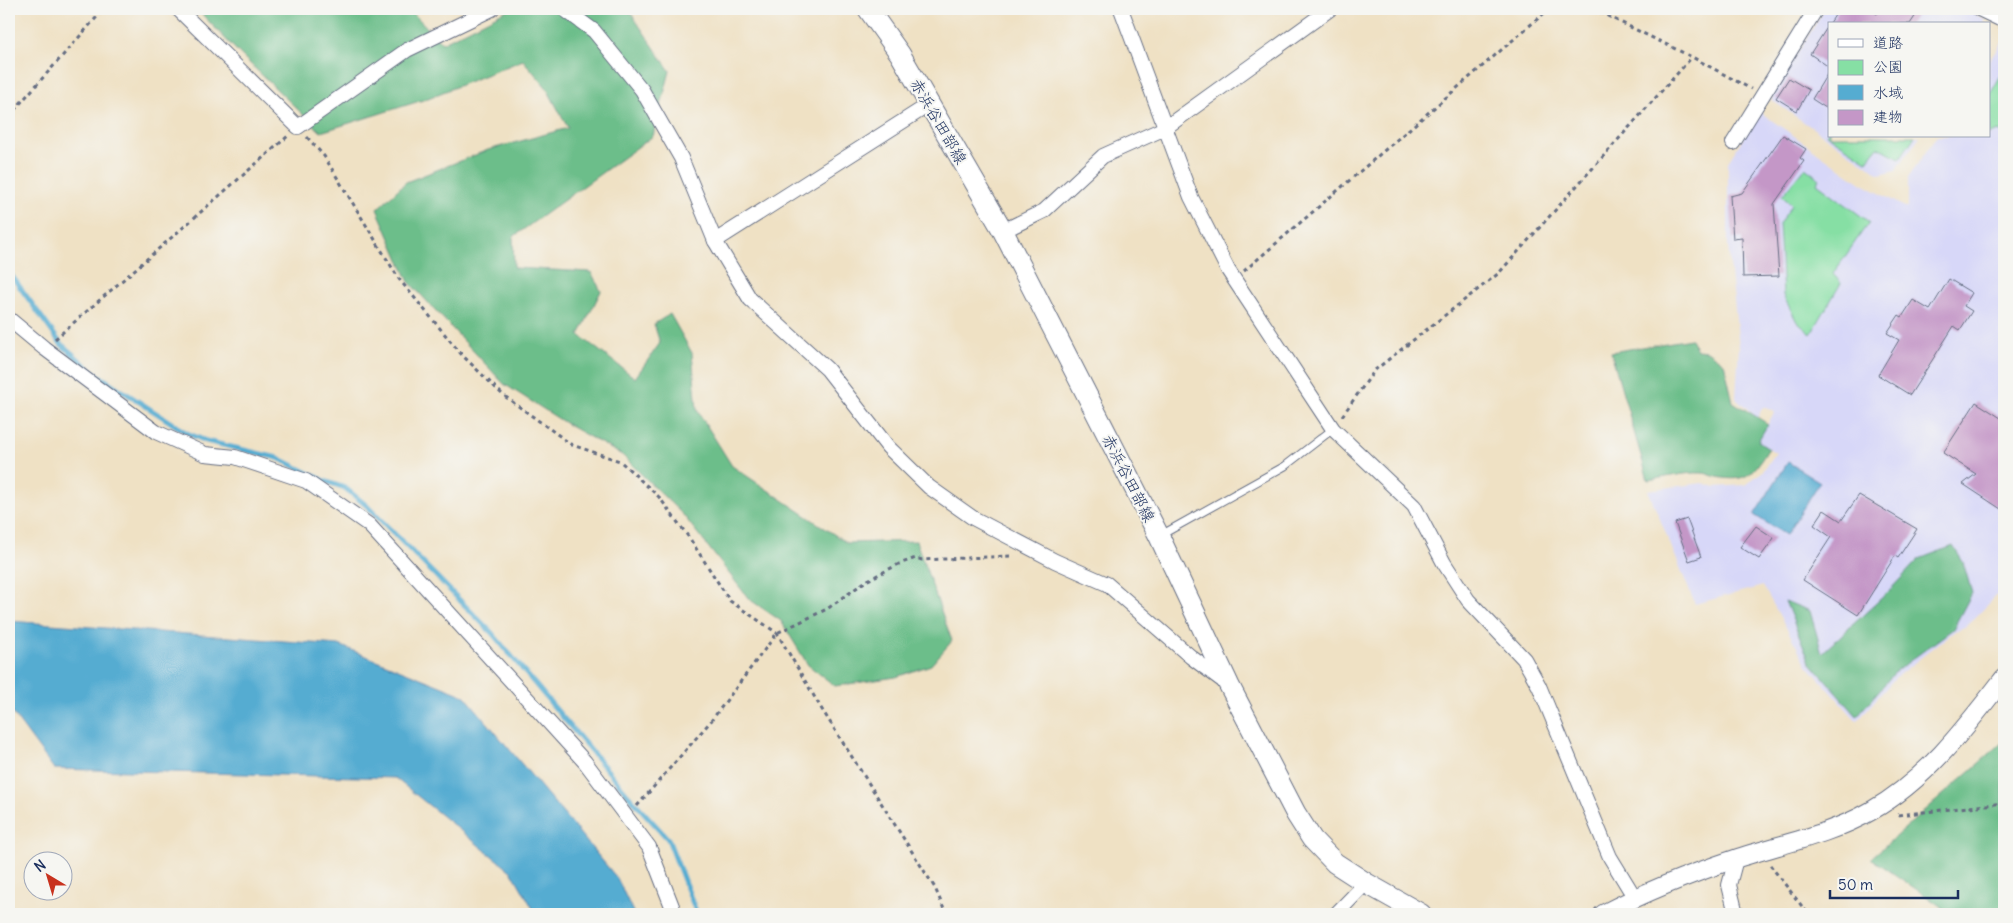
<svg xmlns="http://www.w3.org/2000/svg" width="2013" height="923" font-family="Delius,'Klee One',sans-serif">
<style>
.built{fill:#d7d7f8}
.green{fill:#86dfa4;stroke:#508781}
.forest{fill:#6cbe8a;stroke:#447674}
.water{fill:#55acd1;stroke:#386e98}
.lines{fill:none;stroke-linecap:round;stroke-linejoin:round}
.stream{stroke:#55acd1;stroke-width:5}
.building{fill:#c497c7}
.service-casing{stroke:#656d82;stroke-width:9}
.minor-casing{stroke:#656d82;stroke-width:16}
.tertiary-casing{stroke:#656d82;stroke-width:20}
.secondary-casing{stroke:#656d82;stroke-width:22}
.path{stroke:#656d82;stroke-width:3;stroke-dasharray:4 4;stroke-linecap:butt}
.service{stroke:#fff;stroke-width:7}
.minor{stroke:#fff;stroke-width:14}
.tertiary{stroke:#fff;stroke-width:18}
.secondary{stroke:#fff;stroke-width:20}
.labels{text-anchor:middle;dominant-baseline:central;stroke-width:4;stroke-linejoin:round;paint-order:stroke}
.street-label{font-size:16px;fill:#1b2f5e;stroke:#f6f6f2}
</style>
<rect width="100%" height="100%" fill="#f6f6f2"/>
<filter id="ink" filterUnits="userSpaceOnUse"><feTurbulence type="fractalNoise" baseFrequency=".02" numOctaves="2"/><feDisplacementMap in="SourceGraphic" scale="10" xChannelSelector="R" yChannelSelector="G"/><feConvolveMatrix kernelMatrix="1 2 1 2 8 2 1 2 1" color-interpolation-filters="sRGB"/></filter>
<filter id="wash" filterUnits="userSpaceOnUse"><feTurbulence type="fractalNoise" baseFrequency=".0096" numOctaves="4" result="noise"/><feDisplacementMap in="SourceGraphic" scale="20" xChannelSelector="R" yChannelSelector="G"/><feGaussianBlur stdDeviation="1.12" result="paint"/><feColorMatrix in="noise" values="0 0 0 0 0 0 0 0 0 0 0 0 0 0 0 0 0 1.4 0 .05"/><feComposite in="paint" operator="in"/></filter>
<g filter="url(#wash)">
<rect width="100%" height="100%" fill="#efe1c4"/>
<g class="built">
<path d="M1825,9h138l22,10 -3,5h-153v112h91l-24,34 -16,4 -107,-73 -1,-7z"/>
<path d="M2004,39v549l-37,38 -12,5 -59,46 -39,44 -50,-56 -44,-79 -68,18 -47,-114 55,-7 12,4 30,-2 17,-13 14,-19 -18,-12 17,-30 -12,-4 -6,11 -21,-20 3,-52 -11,-101v-83l32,-50 101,71 47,26v-31l29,-42h52v-75z"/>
</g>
<g class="green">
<path d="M2004,70v65l-5,-4 -10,3v-38z"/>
<path d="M1829,129v7h86l-15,22 -22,-11 -11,14 -41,-27z"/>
<path d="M1805,168l15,11 -3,4 52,39 -36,52 8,9 -30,51 -14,-12 -14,-27 -4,-71 13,-19 -10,-9z"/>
</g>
<g class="forest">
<path d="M197,9h212l33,34 67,-34h119l42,62 -17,65 -140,101 1,31 77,4 10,19 -22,44 56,43 25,-35 -6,-19 16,-10 22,39 5,57 35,56 115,77 69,-2 36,100 -21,24 -35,12 -61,9 -27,-21 -27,-44 -32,-22 -65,-83 -62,-61 -52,-29 -66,-42 -95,-102 -32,-73 29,-27 82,-32 80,-22 -22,-41 -23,-27 -100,40 -102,32 -83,-80z"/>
<path d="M1691,339l6,11 10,1 17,12 9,39 35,22 -10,17 11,7c-16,25 -20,35 -52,29 -5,-1 -10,-4 -15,-4 -16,-1 -38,5 -54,7l-37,-128z"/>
<path d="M1953,546l10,16 9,31 -19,36 -58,43 -38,44 -47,-54 -25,-61 25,10 12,42 65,-60 32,-34z"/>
<path d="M2003,742l1,172h-52l-81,-56z"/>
</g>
<g class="water">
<path d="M1788,462l32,20 -34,53 -32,-20z"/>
<path d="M9,621l330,24 126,51 152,182 17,36h-98l-24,-42 -117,-94 -341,-9 -43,-58 -2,-1z"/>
</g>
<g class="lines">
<path class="stream" d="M9,272l52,72 31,27 95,62 19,8 72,17 47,23 20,7 21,17 126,128 137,163 39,43 29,75"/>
</g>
<g id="blocks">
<g class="building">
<path d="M1839,9h30l8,5 4,-5h39l-10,15h-81v43l-19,-13z"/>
<path d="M1829,71v39l-17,-11z"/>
<path d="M1789,78l20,12 -12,21 -21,-13z"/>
<path d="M1783,135l23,14 -6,9 4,3 -30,43 5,72 -36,1 -1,-39 -9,1 -3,-43 12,-3z"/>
<path d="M1949,279l23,14 -8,13 8,5 -12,19 -6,-4 -44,69 -32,-20 21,-35 -12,-7 12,-18 3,2 11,-17 17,10z"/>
<path d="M1976,402l28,18v91l-41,-27 13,-10 -33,-21z"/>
<path d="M1859,495l58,34 -19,29 -3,-2 -37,59 -55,-35 28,-43 -17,-12 10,-15 17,11z"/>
<path d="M1687,519l14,38 -12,4 -14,-38z"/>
<path d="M1756,526l18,12 -15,21 -19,-12z"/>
</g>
</g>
</g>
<g filter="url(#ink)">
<use href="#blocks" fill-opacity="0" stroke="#656d82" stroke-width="1"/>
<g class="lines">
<g class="service-casing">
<path id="service" d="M1161,535l124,-69 48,-37"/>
</g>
<g class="minor-casing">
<g id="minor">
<path d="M178,9l120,118 109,-77 85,-41"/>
<path d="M564,9l30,22 48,59 39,68 34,83 35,58 77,70 61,78 41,40 44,31 82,43 52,23 84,73 35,26"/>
<path d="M1121,9l70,188 37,73 105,159 81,77 30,57 24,37 56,59 15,27 71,171 25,41"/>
<path d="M1979,9l25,12"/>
<path d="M1733,143l83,-134"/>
<path d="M1003,231l41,-20 59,-55 62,-28 165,-119"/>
<path d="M715,241l215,-137"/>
<path d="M9,319l35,29 112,84 49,22 30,3 71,24 63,44 216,237 64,85 26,67"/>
<path d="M1736,859l-7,26 7,29"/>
<path d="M1336,914l30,-31"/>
</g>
</g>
<g class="tertiary-casing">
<path id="tertiary" d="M1603,914c42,-22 87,-40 132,-55 45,-15 95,-24 136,-48 55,-31 95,-84 133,-133"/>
</g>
<g class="secondary-casing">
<path id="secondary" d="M868,9l32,45 103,177 156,305 70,149 67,129 16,25 23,24 31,20 55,31"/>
</g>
<g class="path">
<path d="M1593,9l99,48 59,32"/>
<path d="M9,116l95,-107"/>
<path d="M307,137l17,19 75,123 63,76 41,40 69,50 48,16 39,36 31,42 40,62 47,32 44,75 114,180 11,26"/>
<path d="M1244,271l305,-262"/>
<path d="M55,339l233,-203"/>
<path d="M1342,416l33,-46 124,-97 193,-216"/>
<path d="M637,806l74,-85 66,-88 50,-24 39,-28 33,-17 17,-6 6,2 88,-4"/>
<path d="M1898,815l106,-12"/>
<path d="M1770,865l38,49"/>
</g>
<use href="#service" class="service"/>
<use href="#minor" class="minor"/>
<use href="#tertiary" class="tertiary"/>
<use href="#secondary" class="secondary"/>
</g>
</g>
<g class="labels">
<g class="street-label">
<text transform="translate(939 121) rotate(60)">赤浜谷田部線</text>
<text transform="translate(1129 478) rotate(63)">赤浜谷田部線</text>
</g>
</g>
<rect width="2013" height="923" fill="none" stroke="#f6f6f2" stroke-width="30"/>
<rect x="1828" y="22" width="162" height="115" fill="#f6f6f2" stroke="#9ea6b7"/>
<rect x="1838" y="39" width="25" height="8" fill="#ffffff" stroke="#9ea6b7"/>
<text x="1873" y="48" font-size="15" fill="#1b2f5e">道路</text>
<rect x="1838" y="60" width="25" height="15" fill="#86dfa4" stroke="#9ea6b7"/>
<text x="1873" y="72" font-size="15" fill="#1b2f5e">公園</text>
<rect x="1838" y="85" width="25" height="15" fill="#55acd1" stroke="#9ea6b7"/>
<text x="1873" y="98" font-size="15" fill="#1b2f5e">水域</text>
<rect x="1838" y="110" width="25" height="15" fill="#c497c7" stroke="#9ea6b7"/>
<text x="1873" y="122" font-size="15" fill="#1b2f5e">建物</text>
<g transform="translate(48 876) rotate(322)"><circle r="24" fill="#f6f6f2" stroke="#9ea6b7"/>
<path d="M0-4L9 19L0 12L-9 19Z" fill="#c8321e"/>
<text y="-8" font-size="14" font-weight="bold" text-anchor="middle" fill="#1b2f5e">N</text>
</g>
<path d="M1830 890v8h128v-8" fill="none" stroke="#1b2f5e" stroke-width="2.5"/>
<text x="1838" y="890" font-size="15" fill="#1b2f5e" stroke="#f6f6f2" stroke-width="4" paint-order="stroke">50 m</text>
</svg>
